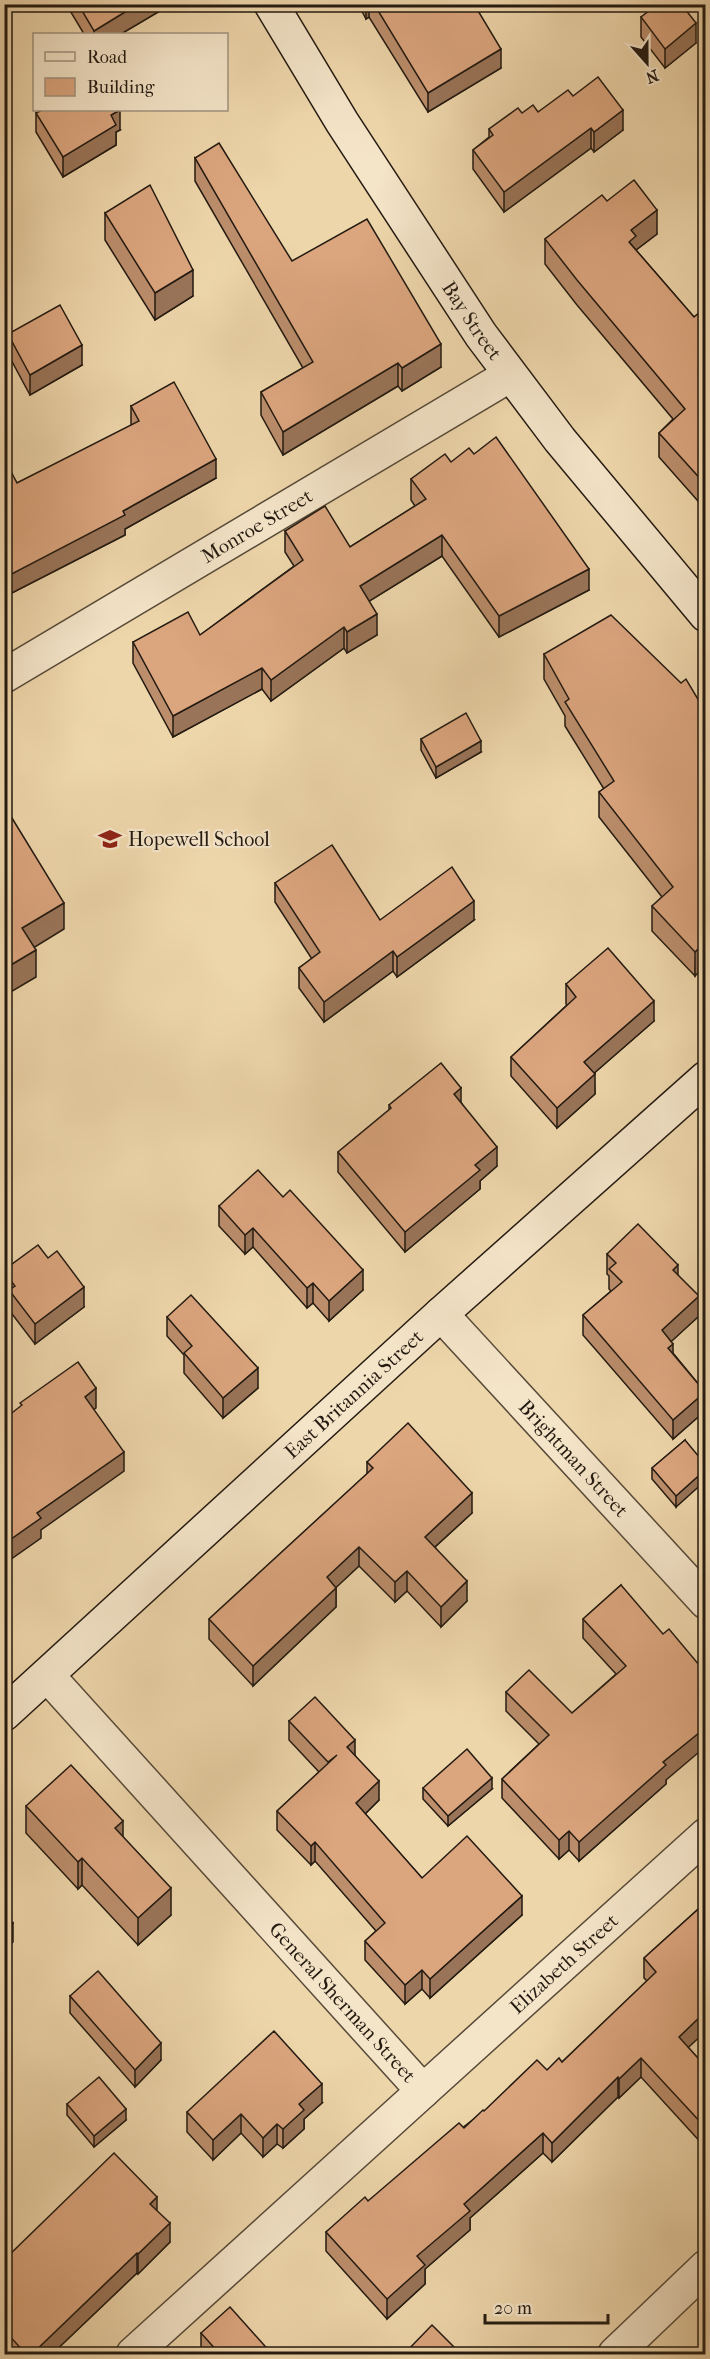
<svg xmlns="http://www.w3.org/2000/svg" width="710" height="2359" font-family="'IM FELL French Canon',serif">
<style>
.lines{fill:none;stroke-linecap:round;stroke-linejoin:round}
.street-casing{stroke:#564938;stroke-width:36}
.secondary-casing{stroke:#231a11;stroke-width:36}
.street{stroke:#f4e4c8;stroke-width:33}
.secondary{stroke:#f4e4c8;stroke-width:33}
.wall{fill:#bc8e6c;stroke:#231a11;stroke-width:1.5}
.shaded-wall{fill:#997458;stroke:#231a11;stroke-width:1.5}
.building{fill:#dba57e;stroke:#231a11;stroke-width:1.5}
.labels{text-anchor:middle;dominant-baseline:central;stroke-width:4.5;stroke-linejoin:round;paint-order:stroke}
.street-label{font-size:20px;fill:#231a11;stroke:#f4e4c8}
.poi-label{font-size:20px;fill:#231a11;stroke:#f4e4c8;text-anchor:start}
</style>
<rect width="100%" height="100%" fill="#eed6ab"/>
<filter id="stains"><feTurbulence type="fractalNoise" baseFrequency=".00333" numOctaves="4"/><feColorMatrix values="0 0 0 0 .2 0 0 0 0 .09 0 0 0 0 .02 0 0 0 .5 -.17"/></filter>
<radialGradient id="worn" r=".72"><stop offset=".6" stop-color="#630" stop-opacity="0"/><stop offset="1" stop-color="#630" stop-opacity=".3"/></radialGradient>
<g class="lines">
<g class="street-casing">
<g id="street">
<path id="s1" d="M4,676l506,-301"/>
<path id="s2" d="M441,1314l265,288"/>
<path id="s3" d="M47,1675l376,416 -290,263"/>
<path id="s4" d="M423,2091l283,-256"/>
<path d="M615,2354l91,-87"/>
</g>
</g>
<g class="secondary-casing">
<g id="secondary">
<path id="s5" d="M271,4l71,118 139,213 79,105 146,175"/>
<path id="s6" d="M4,1714l437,-400 265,-236"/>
</g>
</g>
<use href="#street" class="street"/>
<use href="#secondary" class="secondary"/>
</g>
<g class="wall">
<path d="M66,4h104v1l-49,29h-37z"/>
<path d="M358,4h116l27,64 -73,44 -59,-95 -3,2z"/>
<path d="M641,17l55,26 -31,25 -24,-31z"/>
<path d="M573,96l50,34 -29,22 -3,-4 -87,64 -31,-43v-19l16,-13v-8l33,-16 16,-1z"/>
<path d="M36,113l84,17 -4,2v13l-53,32 -27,-45z"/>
<path d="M195,158l97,103 149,106 -39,24 -4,-5 -115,69 -22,-40v-23l42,-24 -108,-187z"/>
<path d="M607,201l50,33 -21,16 58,67 11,-9v201l-46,-52v-24l14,-14 -96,-114 -32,-41v-25z"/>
<path d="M105,213l88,83 -38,24 -50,-80z"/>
<path d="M8,334l74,31 -52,30 -22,-41z"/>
<path d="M131,406l85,72 -91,51v6l-121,62v-134l13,20 114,-57z"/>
<path d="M451,462l138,128 -90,47 -57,-81 -73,45 8,34 -30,18 -3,-5 -73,53 -9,-12 -89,48 -40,-74v-21l67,-7 94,-69 -9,-14v-21l65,16 65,-41 -4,-6v-21z"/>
<path d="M544,654l161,57 -10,265 -43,-45v-25l10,-9 -63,-80v-25l5,-3 -39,-63v-10l-21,-37z"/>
<path d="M421,739l60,13 -45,26 -15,-28z"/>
<path d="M275,883l105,37h94l-77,57 -4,-6 -69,51 -25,-34v-20l13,-9 -37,-57z"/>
<path d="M566,984l88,37 -60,52 1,21 -38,34 -46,-52v-19l56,-52 -1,-1z"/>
<path d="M461,1102l36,64 -17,15v8l-75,63 -67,-80v-20l51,-42v-5z"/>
<path d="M219,1206l144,84 -34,31 -16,-18 -6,5 -54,-61 -8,7 -26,-28z"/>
<path d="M607,1254l71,21 21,41 -28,25 2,12 32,39v19l-32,28 -90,-104v-20l28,-24 -2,-2v-13l-2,-2z"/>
<path d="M4,1270l80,37 -49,37 -26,-34v-12l-5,-6z"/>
<path d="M167,1317l91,71 -35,30 -39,-45v-18l-17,-19z"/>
<path d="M685,1440l-9,67 -24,-28v-11z"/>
<path d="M367,1462l105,51 -37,34 32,54 -26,26 -34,-36 -12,11 -36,-36 -23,21v20l-83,79 -44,-47v-20l158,-145z"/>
<path d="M621,1585l45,195v4l-87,77 -10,-11 -10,9 -57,-61v-19l37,-35 -33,-33v-19l66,21 44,-39 -33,-36v-19z"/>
<path d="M289,1721l66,34 24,45 -14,14 57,64 100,37 -92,83 -8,-9 -17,15 -40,-44v-19l11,-10 -61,-70 -4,4 -34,-35v-19l42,-39 -30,-32z"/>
<path d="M423,1788l69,1 -44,37 -25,-27z"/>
<path d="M26,1806l97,31 48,78 -33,30 -56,-60 -4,4 -52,-56z"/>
<path d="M705,1903l-17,144 17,19v81l-64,-70 -22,21 -1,-1 -66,65 -9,-9 -73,65v12l-45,39v15l-38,35 -61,-68v-19l42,-31 116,-90 63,-41 15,-8 85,-81 -3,-3v-20z"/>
<path d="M70,1996l91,64 -26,27 -65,-74z"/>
<path d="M322,2103l-18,16v10l-21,19 -6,-4 -14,13 -22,-24 -28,27 -26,-28v-20z"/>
<path d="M67,2104l59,16 -32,27 -27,-32z"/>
<path d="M157,2211l13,31 -32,32 -1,-1 -86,82h-42l-5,-5v-93l2,1z"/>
<path d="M201,2333l72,22h-71l-1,-2z"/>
</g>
<g class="shaded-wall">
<path d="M138,4l32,1 -49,29h-27v-3z"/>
<path d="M366,4h3v13l-3,2z"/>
<path d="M696,23v20l-31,25v-19z"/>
<path d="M501,49v19l-73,44v-19z"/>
<path d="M120,110v20l-4,2v13l-53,32v-20l48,-42z"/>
<path d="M623,110v20l-29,22v-20z"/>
<path d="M591,128v20l-87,64v-20z"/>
<path d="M657,210v24l-21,16 -7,-8 2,-12z"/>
<path d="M193,270v26l-38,24v-27z"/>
<path d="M441,344v23l-39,24v-23z"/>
<path d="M82,345v20l-52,30v-20z"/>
<path d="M398,363v23l-115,69v-23z"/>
<path d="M216,459v19l-91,51v6l-121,62v-19z"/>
<path d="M442,535v21l-82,51v-21z"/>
<path d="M589,569v21l-90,47v-21z"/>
<path d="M377,614v21l-30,18v-21z"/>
<path d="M344,627v21l-73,53v-21z"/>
<path d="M262,668v21l-89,48v-21z"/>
<path d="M481,741v11l-45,26v-11z"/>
<path d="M474,901v19l-77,57v-20z"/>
<path d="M64,903v26l-42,26v-27z"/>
<path d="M705,942v24l-10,10v-24z"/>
<path d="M36,950v27l-32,19v-27z"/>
<path d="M393,951v20l-69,51v-20z"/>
<path d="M654,1001v20l-70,61v-20z"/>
<path d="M595,1074v20l-38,34v-20z"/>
<path d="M461,1088v20l-7,-14z"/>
<path d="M497,1147v19l-17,15v8l-75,63v-20l70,-67z"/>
<path d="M253,1228v19l-8,7v-19z"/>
<path d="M678,1265v19l-5,-14z"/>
<path d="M363,1270v20l-34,31v-20z"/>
<path d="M313,1283v20l-6,5v-20z"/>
<path d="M84,1287v20l-49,37v-20z"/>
<path d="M699,1296v20l-37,34v-20z"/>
<path d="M673,1344v19l-5,-15z"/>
<path d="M258,1368v20l-35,30v-20z"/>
<path d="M96,1388v20l-11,9v-20z"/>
<path d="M705,1392v19l-32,28v-19z"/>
<path d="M124,1452v19l-83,59v8l-37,26v-20l33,-31z"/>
<path d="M705,1470v11l-29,26v-11z"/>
<path d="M472,1493v20l-47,43v-19z"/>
<path d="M359,1547v19l-32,30v-19z"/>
<path d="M407,1571v20l-12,11v-20z"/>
<path d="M467,1581v20l-26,26v-20z"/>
<path d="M336,1588v19l-83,79v-20z"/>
<path d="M705,1728v19l-39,33v4l-87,77v-19l84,-80z"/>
<path d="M355,1740v19l-8,-12z"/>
<path d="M492,1778v11l-44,37v-10z"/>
<path d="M379,1781v19l-23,23v-20z"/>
<path d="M123,1821v26l-8,-19z"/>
<path d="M569,1831v19l-10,9v-19z"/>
<path d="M315,1842v19l-4,4v-19z"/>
<path d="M82,1858v27l-4,4v-27z"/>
<path d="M171,1888v27l-33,30v-27z"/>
<path d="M522,1896v19l-92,83v-19z"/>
<path d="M13,1923v19l-9,8v-20z"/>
<path d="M422,1970v19l-17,15v-19z"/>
<path d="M705,2012v20l-26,24v-19z"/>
<path d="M161,2043v17l-26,27v-17z"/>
<path d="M641,2058v19l-22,21v-19z"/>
<path d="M618,2077v20l-66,65v-19z"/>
<path d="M322,2084v19l-18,16v10l-21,19v-19l16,-25z"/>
<path d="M126,2109v11l-32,27v-11z"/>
<path d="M241,2114v19l-28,27v-20z"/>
<path d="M277,2124v20l-14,13v-19z"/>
<path d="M543,2133v20l-73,65v12l-45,39v15l-38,35v-20l30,-43 47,-52z"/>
<path d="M157,2197v19l-7,-12z"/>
<path d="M170,2223v19l-32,32v-20z"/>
<path d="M137,2253v20l-86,82h-20z"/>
</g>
<g class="building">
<path d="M78,4h60l-44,27z"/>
<path d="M374,4h100l27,45 -73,44z"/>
<path d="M658,4h23l15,19 -31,26 -24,-32z"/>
<path d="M598,77l25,33 -29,22 -3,-4 -87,64 -31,-42 20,-15 -4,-6 29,-21 4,5 11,-8 5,7 30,-22 5,6z"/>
<path d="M42,110h78l-9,5 5,10 -53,32 -27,-44z"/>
<path d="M219,143l73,118 75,-42 74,125 -39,24 -4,-5 -115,69 -22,-40 52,-30 -118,-204z"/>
<path d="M634,180l23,30 -26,20 5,6 -7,6 65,75 11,-9v176l-46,-51 26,-24 -108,-129 -32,-41 57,-44 5,6z"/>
<path d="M150,185l43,85 -38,23 -50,-80z"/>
<path d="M60,305l22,40 -52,30 -22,-41z"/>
<path d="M174,382l42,77 -93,52 2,4 -121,63v-115l2,-1 11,21 122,-62 -8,-15z"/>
<path d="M496,437l93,132 -90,47 -57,-81 -82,51 17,28 -30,18 -3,-5 -73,53 -9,-12 -89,48 -40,-74 55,-30 12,23 103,-75 -18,-29 40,-25 25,41 76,-48 -15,-20 34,-25 6,8 18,-14 5,6z"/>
<path d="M611,615l70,68 5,-4 19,32v231l-10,10 -43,-46 21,-19 -74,-95 15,-11 -49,-79 4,-3 -25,-45z"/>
<path d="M466,713l15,28 -45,26 -15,-28z"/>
<path d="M4,805l60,98 -42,25 14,22 -32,19z"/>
<path d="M332,845l48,75 72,-53 22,34 -77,56 -4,-6 -69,51 -25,-34 21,-16 -45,-69z"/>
<path d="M608,948l46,53 -70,61 11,12 -38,34 -46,-51 65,-60 -10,-13z"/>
<path d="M441,1063l20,25 -7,6 43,53 -22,18 5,5 -75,62 -67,-80 53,-44 -2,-3z"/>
<path d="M258,1170l25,27 7,-7 73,80 -34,31 -16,-18 -6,5 -54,-60 -8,7 -26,-29z"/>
<path d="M638,1224l40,41 -5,5 26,26 -37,34 11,14 -5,4 37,44 -32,28 -90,-105 39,-33 -13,-13 7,-6 -9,-9z"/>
<path d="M38,1245l10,13 9,-7 27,36 -49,37 -26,-34 6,-4 -11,-14v-2z"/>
<path d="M191,1295l67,73 -35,30 -39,-45 8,-7 -25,-29z"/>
<path d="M78,1362l18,26 -11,9 39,55 -87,61 4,5 -37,26v-125l18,-14 -2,-2z"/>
<path d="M408,1423l64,70 -47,44 42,44 -26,26 -34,-36 -12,11 -36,-35 -32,30 9,11 -83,78 -44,-47 164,-151 -6,-6z"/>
<path d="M685,1440l20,24v6l-29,26 -24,-28z"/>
<path d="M621,1585l42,49 6,-5 36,43v56l-42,34 3,3 -87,77 -10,-11 -10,9 -57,-61 47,-44 -43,-43 23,-22 43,43 54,-47 -43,-47z"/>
<path d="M315,1697l40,43 -8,7 32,34 -23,22 66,75 45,-42 55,60 -92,83 -8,-9 -17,15 -40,-44 20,-18 -70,-81 -4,4 -34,-35 60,-56 -9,7 -39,-41z"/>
<path d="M467,1749l25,29 -44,38 -25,-28z"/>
<path d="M71,1765l52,56 -8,7 56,60 -33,30 -56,-60 -4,4 -52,-56z"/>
<path d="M705,1903v109l-26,25 26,29v61l-64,-69 -22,21 -1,-2 -66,66 -9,-10 -79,71 6,7 -53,45 8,9 -38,34 -61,-67 39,-35 3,4 91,-78 5,5 19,-18 1,1 53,-51 10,10 12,-12 3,4 94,-90 -12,-14z"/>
<path d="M4,1914l9,9 -9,7z"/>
<path d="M98,1971l63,72 -26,27 -65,-74z"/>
<path d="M274,2031l48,53 -23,20 5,6 -21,19 -6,-5 -14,14 -22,-24 -28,26 -26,-28z"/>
<path d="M99,2077l27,32 -32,27 -27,-32z"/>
<path d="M114,2153l43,44 -7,7 20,19 -32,31 -1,-1 -106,102h-4l-23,-25v-73l2,1z"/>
<path d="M230,2307l43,48h-58l3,-3 -17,-19z"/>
<path d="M432,2325l30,30h-59z"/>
<path d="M487,2348l6,7h-13z"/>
</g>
<defs>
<g id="school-bare" transform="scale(1.8)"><path d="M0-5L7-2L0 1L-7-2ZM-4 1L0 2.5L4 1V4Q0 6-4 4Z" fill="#8f2418" stroke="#f4e4c8" stroke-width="2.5" paint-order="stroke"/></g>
</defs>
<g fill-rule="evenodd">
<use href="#school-bare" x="110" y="839"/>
</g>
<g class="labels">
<g class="street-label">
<text stroke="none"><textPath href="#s5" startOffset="375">Bay Street</textPath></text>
<text stroke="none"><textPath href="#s1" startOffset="294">Monroe Street</textPath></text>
<text stroke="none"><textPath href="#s6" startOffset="474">East Britannia Street</textPath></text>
<text stroke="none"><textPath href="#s2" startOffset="196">Brightman Street</textPath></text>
<text stroke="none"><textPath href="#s4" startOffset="190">Elizabeth Street</textPath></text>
<text stroke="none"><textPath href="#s3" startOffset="441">General Sherman Street</textPath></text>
</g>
<g class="poi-label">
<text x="128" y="839">Hopewell School</text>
</g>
</g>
<rect width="710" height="2359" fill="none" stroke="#eed6ab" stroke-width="24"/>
<rect x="6" y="6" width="698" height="2347" fill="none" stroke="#231a11" stroke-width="3"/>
<rect x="12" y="12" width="686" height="2335" fill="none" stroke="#231a11" stroke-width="1.5"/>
<rect x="33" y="33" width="195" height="78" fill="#f4e4c8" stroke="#a0937f" stroke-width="1.5"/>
<rect x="45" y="52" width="30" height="9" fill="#f4e4c8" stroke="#a0937f" stroke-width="1.5"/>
<text x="87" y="63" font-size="18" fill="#231a11">Road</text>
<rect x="45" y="78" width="30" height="18" fill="#dba57e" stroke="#a0937f" stroke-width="1.5"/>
<text x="87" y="93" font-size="18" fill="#231a11">Building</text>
<g transform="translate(647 63) rotate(159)" stroke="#f4e4c8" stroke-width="4.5" paint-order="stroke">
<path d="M0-4.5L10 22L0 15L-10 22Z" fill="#231a11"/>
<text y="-9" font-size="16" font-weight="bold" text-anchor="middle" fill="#231a11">N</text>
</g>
<path d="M485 2314v9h123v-9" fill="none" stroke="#231a11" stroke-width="3"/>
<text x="494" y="2314" font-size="18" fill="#231a11" stroke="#f4e4c8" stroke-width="4.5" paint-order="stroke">20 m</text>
<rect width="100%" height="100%" filter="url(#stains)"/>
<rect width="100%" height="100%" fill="url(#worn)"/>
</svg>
